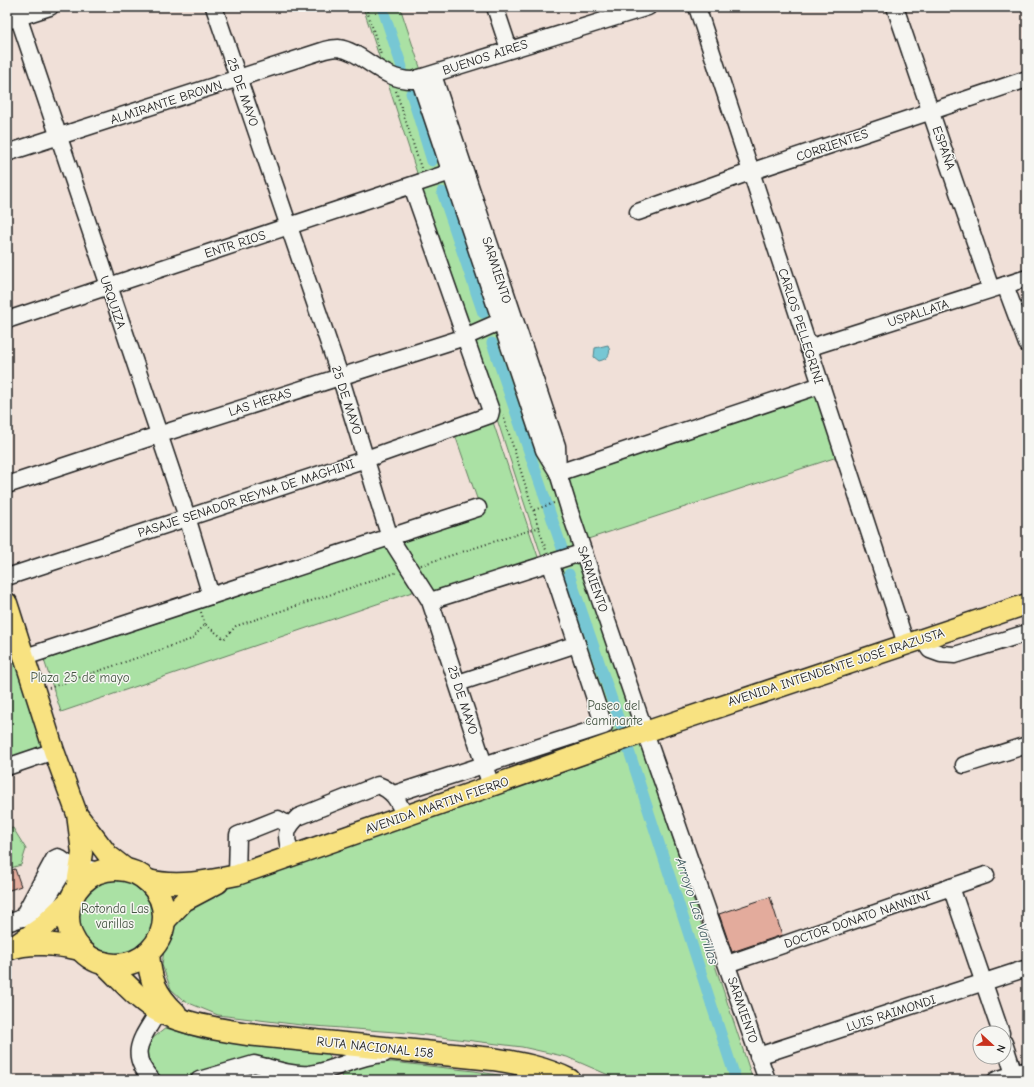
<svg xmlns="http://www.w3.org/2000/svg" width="1034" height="1087" font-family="'Comic Neue',sans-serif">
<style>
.green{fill:#aae1a4;stroke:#637e60}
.water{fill:#77c7d4;stroke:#53838a}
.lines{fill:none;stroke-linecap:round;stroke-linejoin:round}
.canal{stroke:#77c7d4;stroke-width:11}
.building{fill:#e3ab9c;stroke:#1c1c1c}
.minor-casing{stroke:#1c1c1c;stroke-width:19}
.major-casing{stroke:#1c1c1c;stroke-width:23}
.highway-casing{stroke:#1c1c1c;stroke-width:25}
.path{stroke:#1c1c1c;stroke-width:2;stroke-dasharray:1 3;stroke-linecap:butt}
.minor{stroke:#f6f6f2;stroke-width:16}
.major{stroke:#f8e281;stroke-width:20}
.highway{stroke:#f8e281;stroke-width:22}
.labels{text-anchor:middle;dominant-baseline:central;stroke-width:3;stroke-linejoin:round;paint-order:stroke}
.street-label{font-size:13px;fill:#1c1c1c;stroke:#f6f6f2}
.park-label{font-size:13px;fill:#475745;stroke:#f6f6f2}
.water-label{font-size:14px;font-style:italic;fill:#3c585c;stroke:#f6f6f2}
</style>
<rect width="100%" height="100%" fill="#f0e0d8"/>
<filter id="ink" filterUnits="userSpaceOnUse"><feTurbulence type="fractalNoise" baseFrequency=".025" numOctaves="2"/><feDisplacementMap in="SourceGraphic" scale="8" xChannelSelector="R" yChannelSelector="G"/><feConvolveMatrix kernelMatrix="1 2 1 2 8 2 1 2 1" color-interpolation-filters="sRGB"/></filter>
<g filter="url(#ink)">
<g class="green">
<path d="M363,7h37l239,720 -38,12z"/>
<path d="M816,393l21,64 -252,83 -21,-64z"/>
<path d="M492,419l47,141 -106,35 -38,-55 86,-30 -27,-78z"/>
<path d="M386,547l29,44 -354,121 -17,-52z"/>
<path d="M7,603l47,148 -47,17z"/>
<path d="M642,745l111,335h-133l-53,-23 -45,-10 -113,-14 -108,-8 -83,-10 -34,-14 -13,-12 -9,-24 3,-23 17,-29 41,-25z"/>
<path d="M13,828l13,21 -5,16 -14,4v-40z"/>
<circle cx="115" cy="915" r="40"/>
<path d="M166,1028l37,11 123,11 6,14 -16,5 -43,-6 -76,12 -17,5h-16l-17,-16 -2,-14 8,-12z"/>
<path d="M392,1062l82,9 55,9h-186l-2,-7 24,-9z"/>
</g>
<path class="water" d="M608,345c4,9 0,14 -9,16l-5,-4 1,-9z"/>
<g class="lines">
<g class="canal">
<path d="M382,7l20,60"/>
<path d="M411,93l21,68"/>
<path d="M442,192l41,121"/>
<path d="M492,343l71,208"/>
<path d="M569,574l52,152"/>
<path d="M629,751l107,329"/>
</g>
</g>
<g class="building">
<path d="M15,869l6,17 -14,5v-19z"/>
<path d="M770,897l12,38 -50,17 -13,-38z"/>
</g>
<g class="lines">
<g class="minor-casing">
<g id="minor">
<path d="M15,7l172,510 24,79"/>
<path d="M214,7l126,369 50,162 40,63 61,185"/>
<path d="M495,7l14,42"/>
<path d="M697,7l209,637"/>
<path d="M895,7l96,282"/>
<path d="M7,21l43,-14"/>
<path d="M433,75l124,371 1,27 12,39 75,220 122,348"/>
<path d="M419,78l125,372 13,21"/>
<path d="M7,153l318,-103c4,-1 9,-2 13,-2 25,3 44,33 75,32l235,-73"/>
<path d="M638,212l112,-40 277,-93"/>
<path d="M1005,285l22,59"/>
<path d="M7,320l456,-152"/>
<path d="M808,348l219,-70"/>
<path d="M558,473l263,-88"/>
<path d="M7,485l151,-50 307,-98 48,-21"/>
<path d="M7,577l359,-118 124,-44 1,-4 -79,-225"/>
<path d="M430,601l154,-49"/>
<path d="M922,638l8,12 11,4 14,1 72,-22"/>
<path d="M25,657l453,-149"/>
<path d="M458,683l119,-39"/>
<path d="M964,765l63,-20"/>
<path d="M7,767l47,-16"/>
<path d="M394,794l210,-68 -54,-164"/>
<path d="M291,856c-5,-19 -8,-25 7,-39l80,-32c16,6 20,16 27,31"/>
<path d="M237,875l1,-40 40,-16 11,6"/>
<path d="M951,887l50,146"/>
<path d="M22,918l32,-59 4,-2 10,7 31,7"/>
<path d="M7,923l15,-5h8l8,-5 30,-49"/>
<path d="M727,964l259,-89"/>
<path d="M1004,1043l12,37"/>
<path d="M758,1056l266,-87"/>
<path d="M266,1067c14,4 28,8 43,7 26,-3 46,-18 75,-20"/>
<path d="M152,1080c-26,-28 -9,-42 7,-70"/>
<path d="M199,1080l55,-16 12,3 3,13"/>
<path d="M996,1080l31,-10"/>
</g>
</g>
<g class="major-casing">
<g id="major">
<path d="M7,603l47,148 23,63 5,39 -6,37"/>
<path d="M79,817l29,38 18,14"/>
<path d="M148,880c29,7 60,1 89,-5l408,-143 382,-128"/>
<path d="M164,922l20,-21 34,-18"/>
</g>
</g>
<g class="highway-casing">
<g id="highway">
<circle cx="116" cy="917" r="48"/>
<path d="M16,946l26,-18 29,-28"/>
<path d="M7,949c24,-8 49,-5 73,0"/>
<path d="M148,953c2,27 7,41 27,60"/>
<path d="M104,963c14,13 26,27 41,39 24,20 72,27 102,32l246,25c26,4 52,9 76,21"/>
</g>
</g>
<g class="path">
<path d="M366,7l15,48"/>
<path d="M396,91l25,77"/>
<path d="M503,415l43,135"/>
<path d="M534,510l20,-7"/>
<path d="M421,565l119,-38"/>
<path d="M201,612l4,12"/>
<path d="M49,688l143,-49 13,-15 19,15 12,-13 162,-54"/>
</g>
<use href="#minor" class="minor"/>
<use href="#major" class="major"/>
<use href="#highway" class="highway"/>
</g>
</g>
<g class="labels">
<g class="street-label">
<text transform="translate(485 57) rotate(-18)">BUENOS AIRES</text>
<text transform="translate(243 92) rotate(71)">25 DE MAYO</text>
<text transform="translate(166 102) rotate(-18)">ALMIRANTE BROWN</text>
<text transform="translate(832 145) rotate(-19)">CORRIENTES</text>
<text transform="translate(944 148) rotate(71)">ESPAÑA</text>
<text transform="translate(235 244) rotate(-18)">ENTR RIOS</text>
<text transform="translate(497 270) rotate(72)">SARMIENTO</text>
<text transform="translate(113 302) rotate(71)">URQUIZA</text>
<text transform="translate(918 313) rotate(-18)">USPALLATA</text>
<text transform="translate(801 326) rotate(72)">CARLOS PELLEGRINI</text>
<text transform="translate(347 400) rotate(72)">25 DE MAYO</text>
<text transform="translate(260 402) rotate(-18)">LAS HERAS</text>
<text transform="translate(246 498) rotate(-18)">PASAJE SENADOR REYNA DE MAGHINI</text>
<text transform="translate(593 579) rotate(71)">SARMIENTO</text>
<text transform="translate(836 667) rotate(-18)">AVENIDA INTENDENTE JOSÉ IRAZUSTA</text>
<text transform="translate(463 700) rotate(72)">25 DE MAYO</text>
<text transform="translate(437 805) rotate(-19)">AVENIDA MARTIN FIERRO</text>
<text transform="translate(857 919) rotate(-19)">DOCTOR DONATO NANNINI</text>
<text transform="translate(743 1010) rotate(71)">SARMIENTO</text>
<text transform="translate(891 1013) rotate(-18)">LUIS RAIMONDI</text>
<text transform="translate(375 1047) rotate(6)">RUTA NACIONAL 158</text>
</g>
<g class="park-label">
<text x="80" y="677">Plaza 25 de mayo</text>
<text x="614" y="705">Paseo del<tspan x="614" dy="15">caminante</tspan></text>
<text x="115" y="908">Rotonda Las<tspan x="115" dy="15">varillas</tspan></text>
</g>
<g class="water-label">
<text transform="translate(697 911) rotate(72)">Arroyo Las Varillas</text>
</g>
</g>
<rect width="1034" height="1087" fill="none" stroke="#f6f6f2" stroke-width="24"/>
<rect x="12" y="12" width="1010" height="1063" fill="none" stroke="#1c1c1c" stroke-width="1.5" filter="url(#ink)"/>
<g transform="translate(992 1045) rotate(112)"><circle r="19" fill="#f6f6f2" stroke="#9f9f9c"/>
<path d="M0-3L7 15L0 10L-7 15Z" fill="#c8321e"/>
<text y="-6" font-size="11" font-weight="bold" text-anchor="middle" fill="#1c1c1c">N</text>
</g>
</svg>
